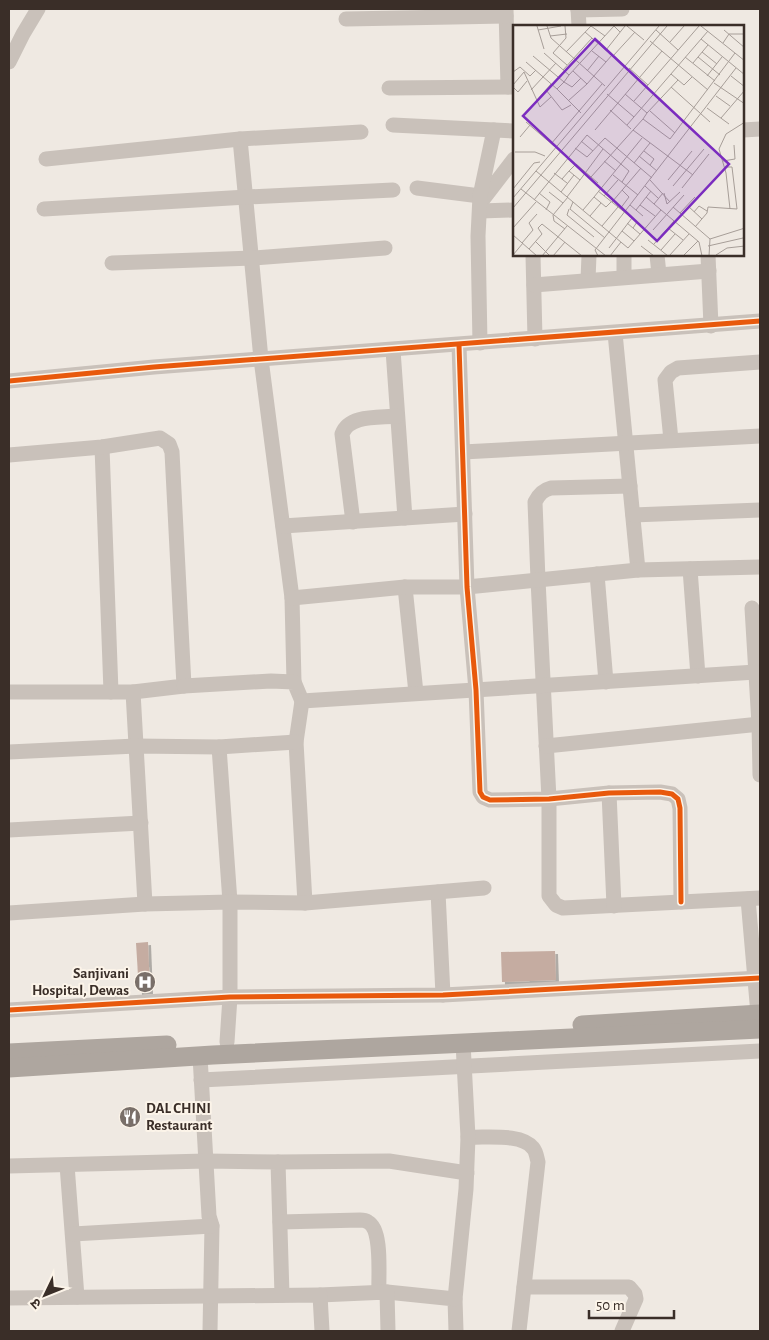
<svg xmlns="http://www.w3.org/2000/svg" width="769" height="1340" font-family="'Alegreya Sans','Noto Sans Devanagari',sans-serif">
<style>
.building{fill:#c5aca1;filter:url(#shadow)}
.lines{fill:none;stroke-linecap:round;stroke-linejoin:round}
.minor{stroke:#c9c1ba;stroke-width:15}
.major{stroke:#aea69f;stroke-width:19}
.cycleway-casing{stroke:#fcf4e9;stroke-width:8}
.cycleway{stroke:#e8590c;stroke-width:5}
.labels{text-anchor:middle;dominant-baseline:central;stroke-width:4;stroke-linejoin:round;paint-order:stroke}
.poi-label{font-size:15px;font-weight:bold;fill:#3a2e28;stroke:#fcf4e9;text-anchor:end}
.inset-road{fill:none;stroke:#a79e98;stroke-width:1}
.view{fill:#7b2cbf;fill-opacity:0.15;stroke:#7b2cbf;stroke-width:2.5}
.inset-edge{fill:none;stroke:#3a2e28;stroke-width:2.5}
</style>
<defs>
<filter id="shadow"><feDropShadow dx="3" dy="3" stdDeviation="0" flood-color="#0004"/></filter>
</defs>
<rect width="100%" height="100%" fill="#efe9e2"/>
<g class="building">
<path d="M148,942l2,49 -11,1 -3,-49z"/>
<path d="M555,951l1,29 -54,2 -1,-30z"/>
</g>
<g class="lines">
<g class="minor">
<path d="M506,9l2,78"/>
<path d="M578,9l1,17"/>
<path d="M578,10l44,-1"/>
<path d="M346,19l160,-3"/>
<path d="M9,62l14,-28 15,-25"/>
<path d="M389,88l125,-1"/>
<path d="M393,125l121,6"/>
<path d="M743,130l17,-1"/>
<path d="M240,139l21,220 31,239 2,84"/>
<path d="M46,159l194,-20 121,-7"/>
<path d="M417,188l63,8"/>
<path d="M481,202l33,-43"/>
<path d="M44,209l203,-12 146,-7"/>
<path d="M480,211l34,-1"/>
<path d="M533,255l2,84"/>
<path d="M624,255v22"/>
<path d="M657,255l2,19"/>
<path d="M708,255l3,71"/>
<path d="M112,263l141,-5 132,-10"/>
<path d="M588,280l1,-25"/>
<path d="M534,285l175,-14"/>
<path d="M615,333l23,237"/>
<path d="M480,343l-2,-107 2,-40 14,-66"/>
<path d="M459,345l8,242 9,103 4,102 3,5 7,3 59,-1 60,-6 51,-1 12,2 6,5 2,9 1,94"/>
<path d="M393,350l12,168"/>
<path d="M9,381l145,-14 606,-46"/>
<path d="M671,440l-6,-60 6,-8 7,-4 82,-6"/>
<path d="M102,447l9,245"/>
<path d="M463,452l297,-16"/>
<path d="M9,455l93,-8 58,-9 9,6 3,8 12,234 -51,6"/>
<path d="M630,486l-79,2c-8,2 -12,6 -16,14l3,78 11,219v97l7,9 7,3 197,-10"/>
<path d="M633,515l127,-5"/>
<path d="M353,522l-11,-88c7,-20 38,-16 55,-18"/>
<path d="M283,526l182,-12"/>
<path d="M690,569l8,107"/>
<path d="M597,574l9,108"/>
<path d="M405,587l11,106"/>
<path d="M292,598l113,-11h62l171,-17 122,-3"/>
<path d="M752,608l7,116 1,51"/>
<path d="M184,686l87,-5 23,1 8,19 454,-29"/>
<path d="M9,692h124l12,212"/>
<path d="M302,701l-6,41 9,161"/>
<path d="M546,746l214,-22"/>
<path d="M219,747l11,155v95l-3,45"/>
<path d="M9,752l127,-6 83,1 77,-5"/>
<path d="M609,793l5,113"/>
<path d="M9,830l132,-7"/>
<path d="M438,892l5,103"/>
<path d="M748,899l10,115"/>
<path d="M9,913l136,-9 85,-2 75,1 179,-15"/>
<path d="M9,1010l221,-13 213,-2 317,-17"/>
<path d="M200,1056l9,160 3,10 -2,105"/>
<path d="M201,1080l559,-29"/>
<path d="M468,1137c18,1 54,-4 65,11 3,3 4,10 5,14l-19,169"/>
<path d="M278,1162l111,-1 78,12"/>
<path d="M67,1165l10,132"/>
<path d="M9,1166l197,-5 72,1 4,133"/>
<path d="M280,1222l80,-2c2,0 5,0 8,2 15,8 10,54 11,70"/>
<path d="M73,1234l139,-8"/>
<path d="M524,1287h105l6,7 1,5 -14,32"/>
<path d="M387,1292l68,7 1,32"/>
<path d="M320,1295l67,-3 1,39"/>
<path d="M9,1298l311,-3 2,36"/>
<path d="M455,1299l11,-110 2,-52 -5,-94"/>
</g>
<g class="major">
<path d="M582,1025l178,-11"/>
<path d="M9,1053l158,-8"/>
<path d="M9,1068l204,-13 547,-26"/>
</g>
<g class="cycleway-casing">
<g id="cycleway">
<path d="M459,345l8,242 9,103 4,102 3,5 7,3 59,-1 60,-6 51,-1 12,2 6,5 2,9 1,94"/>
<path d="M9,381l145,-14 606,-46"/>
<path d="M9,1010l221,-13 213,-2 317,-17"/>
</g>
</g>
<use href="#cycleway" class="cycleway"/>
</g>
<defs>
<g id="hospital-disc" transform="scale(1.125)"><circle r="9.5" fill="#796f69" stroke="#fcf4e9"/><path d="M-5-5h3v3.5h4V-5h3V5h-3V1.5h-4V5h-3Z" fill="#fff"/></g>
<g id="restaurant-disc" transform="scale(1.125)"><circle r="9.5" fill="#796f69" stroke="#fcf4e9"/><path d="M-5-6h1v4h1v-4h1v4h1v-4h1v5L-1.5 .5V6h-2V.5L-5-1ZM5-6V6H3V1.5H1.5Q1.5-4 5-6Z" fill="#fff"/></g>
</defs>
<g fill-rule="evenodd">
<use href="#hospital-disc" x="145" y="982"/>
<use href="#restaurant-disc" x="130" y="1117"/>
</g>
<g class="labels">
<g class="poi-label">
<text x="129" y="973">Sanjivani<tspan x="129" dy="17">Hospital, Dewas</tspan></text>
<text x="146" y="1108" text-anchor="start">DAL CHINI<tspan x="146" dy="17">Restaurant</tspan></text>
</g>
</g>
<g transform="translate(513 25)">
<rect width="231" height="231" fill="#efe9e2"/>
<path class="inset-road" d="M24,1l7,23M34,1l4,12 54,48M52,1l1,12 -13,15 14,12M114,1l17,14M188,1l44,35M25,5l23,-4M143,5l22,20M211,5l21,18M72,7l37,32M37,11l17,-2M188,14l44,36M137,16l58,49M157,17l14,-16M210,18l6,-9h16M93,25l19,-24M79,26l14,11M53,27l25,-26 14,10M189,27l15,12M31,28l25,22 45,-49 6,6M20,31l31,26 5,-7M100,31l22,-24M172,32l30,24M185,32l22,18M13,37l31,27 7,-7M180,38l15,-18M116,43l19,17 51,-59M50,45l29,-32M60,46l14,13 25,-29M74,46l12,-15M0,47l7,-5 10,9 6,-6M11,47l16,35 11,-10M158,49l13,11 8,-8M194,51l15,-19M218,51l14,11M30,52l13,-14M51,57l8,5 9,-9M201,58l31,21M0,60l11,-13M0,62l5,5 9,-11M158,62l39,35M44,64l24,24M18,65l12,-13M33,65l16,20 9,-5M94,69l27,23M112,69l22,19 31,-33M203,71l14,10M24,75l14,-16M55,76l19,-17M121,76l14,-16M194,83l22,16M97,85l21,19M137,86l25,22M134,88l-4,6 27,20 65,-86M208,93l24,-28M13,97l28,24M114,100l81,-94M82,105l67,-79M120,105l60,45M7,112l10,-12M68,116l12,10M38,119l51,-60M62,123l12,9 18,-19 47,40M131,126l10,8 -4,6M2,127h20l10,4M126,131l18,15M91,136l12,10M210,136l12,-2 -1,-14M121,138l16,-20M23,146l92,77 33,-38M56,146l7,-7 22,19M41,148l13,10M100,150l25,20M78,152l52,-58M49,154l7,-8 11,9 -13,17M67,155l23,-31M137,155l20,22M155,155l24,-29M132,161l13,12M160,161l31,-37M169,163l27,-34M0,164l21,-26 6,-1M8,164l85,67M85,166l39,31 -4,6M36,167l14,11M48,167l13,-17M26,168l11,9 -4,8M151,168l3,11 13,-12M91,171l14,-16M133,172l8,7 9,-11M0,173l146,-172M21,175l53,-65 42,36 -7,11M60,177l-3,7 35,29M98,177l-5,5 -12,-10 48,-59M99,177l29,-34M141,179l45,38 3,14M117,180l13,11M127,180l15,11M175,181l14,13M160,182l37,32 35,-11M0,183l154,-182M56,184l-2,6 27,22M107,184l9,-12 -7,-7M217,184l-4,-36 -7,-24 7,-15 19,-12M70,185l11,-13M123,185l15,-19M181,187l5,-6 8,5M167,188l15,-16M40,190l15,-18M40,190l1,6 11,8M77,191l11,-13M114,198l13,11M89,201l16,-19M182,202l12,-14 1,-6 29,2 -5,-42h-7M0,203l23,-26M155,203l15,12M140,205l31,-35M109,206l12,10M0,210l24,21M135,215l20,16M23,217l14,14M9,218l11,-13 -4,-7 8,-9M141,219l20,-23M128,221l13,10M195,221l35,-8M96,223l23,-30M16,224l13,-15 -4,-6 4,-4 40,32M148,225l14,-16M0,230l10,-12M203,230l11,-7 18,-2M29,231l25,-30M40,231l12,-14M85,231l-3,-6 141,-182M97,231l11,-14M156,231l20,-22M170,231l15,-15M196,231l1,-17"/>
<path class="view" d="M82,14l134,125 -72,77 -134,-125z"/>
<rect width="231" height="231" class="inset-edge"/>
</g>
<rect width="769" height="1340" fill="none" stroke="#3a2e28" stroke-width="20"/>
<g transform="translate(45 1295) rotate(227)" stroke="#fcf4e9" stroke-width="4" paint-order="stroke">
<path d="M0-4L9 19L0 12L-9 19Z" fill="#3a2e28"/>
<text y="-8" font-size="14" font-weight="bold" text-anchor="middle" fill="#3a2e28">उ</text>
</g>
<path d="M589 1310v8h85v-8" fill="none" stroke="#3a2e28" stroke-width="2.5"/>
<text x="596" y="1310" font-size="15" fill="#3a2e28" stroke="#fcf4e9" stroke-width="4" paint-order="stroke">50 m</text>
</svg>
